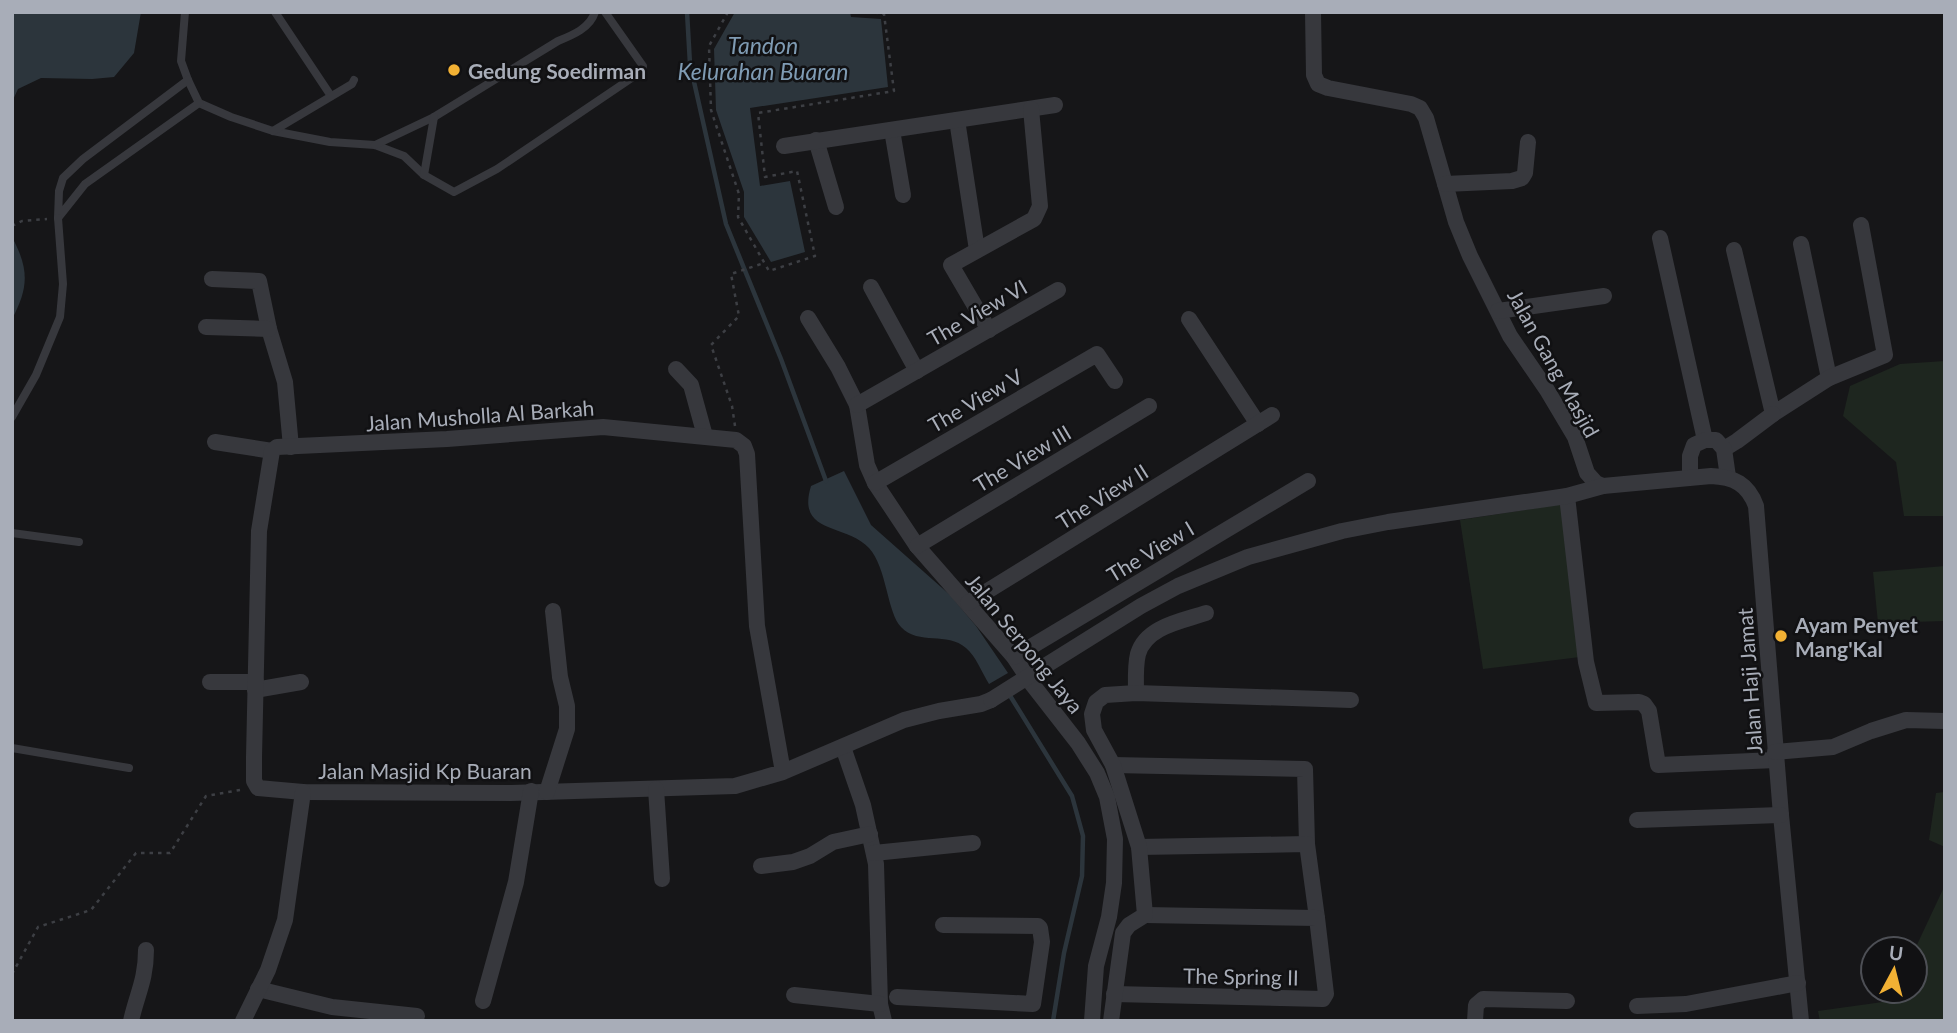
<svg xmlns="http://www.w3.org/2000/svg" width="1957" height="1033" font-family="Lato,sans-serif">
<style>
.green{fill:#1e261f}
.water{fill:#2c353c}
.lines{fill:none;stroke-linecap:round;stroke-linejoin:round}
.stream{stroke:#2c353c;stroke-width:4.5}
.path{stroke:#3d3f44;stroke-width:2.5;stroke-dasharray:3.5 5;stroke-linecap:butt}
.service{stroke:#37383d;stroke-width:8}
.minor{stroke:#37383d;stroke-width:16}
.minor-bridge{stroke:#37383d;stroke-width:16}
.poi-dot{fill:#f2b134;stroke:#111113;stroke-width:2.5}
.labels{text-anchor:middle;dominant-baseline:central;stroke-width:5;stroke-linejoin:round;paint-order:stroke}
.poi-label{font-size:21px;font-weight:bold;fill:#a8adb8;stroke:#111113;text-anchor:start}
.street-label{font-size:21px;fill:#a8adb8;stroke:#111113}
.water-label{font-size:23px;font-style:italic;fill:#7f9bb3;stroke:#111113}
</style>
<rect width="100%" height="100%" fill="#161618"/>
<g class="green">
<path d="M1945,361v155h-41l-8,-54 -53,-46 7,-30 50,-22z"/>
<path d="M1562,504l18,153 -97,12 -23,-149z"/>
<path d="M1945,566v55l-67,2 -5,-51z"/>
<path d="M1945,792v55l-16,-7 7,-47z"/>
<path d="M1945,885v136h-125l-2,-10 72,-10 5,-10h20v-42z"/>
</g>
<g class="water">
<path d="M12,12h129l-7,41 -20,24 -22,2 -51,-1 -23,11 -6,13z"/>
<path d="M735,12h115l1,5 30,2 7,68 -138,21 10,78 30,-5 15,71 -34,10 -27,-45v-25l-28,-82 -2,-61z"/>
<path d="M12,237c17,32 17,50 0,82z"/>
<path d="M844,471l27,54 79,70 26,31 32,47 -19,11c-7,-11 -13,-28 -23,-36 -19,-17 -47,-2 -65,-21 -14,-14 -14,-59 -32,-79 -23,-25 -73,-13 -58,-62z"/>
</g>
<g class="lines">
<g class="stream">
<path d="M687,12l3,52 36,160 55,135 45,122"/>
<path d="M1009,694l63,102 11,40 -1,40 -18,77 -11,68"/>
</g>
<g class="path">
<path d="M728,12l-19,34 2,64 28,84 -1,23 31,54 46,-15 -18,-85 -32,6 -7,-64 136,-22 -10,-77 -12,-2"/>
<path d="M12,226l10,-5 25,-2"/>
<path d="M735,426l-3,-20 -21,-61 28,-29 -8,-42 33,-11"/>
<path d="M12,974l26,-47 53,-17 45,-57h34l36,-57 34,-6"/>
</g>
<g class="service">
<path d="M185,12l-4,49 7,19 11,23 32,14 42,14 57,11 45,3 29,11 20,19 30,17 43,-23 145,-98 1,-5 -38,-54"/>
<path d="M275,12l56,84"/>
<path d="M188,80l-105,79 -20,19 -4,13 -1,27 27,-34 114,-81"/>
<path d="M273,131l79,-47 2,-4"/>
<path d="M375,145l59,-28 124,-76c15,-6 32,-13 37,-29"/>
<path d="M424,175l10,-58"/>
<path d="M12,417l24,-42 24,-58 3,-33 -5,-66"/>
<path d="M12,533l67,9"/>
<path d="M12,748l117,20"/>
</g>
<g class="minor">
<path d="M1313,12l1,63 4,9 10,4 83,16 9,4 6,10 30,104 14,34 40,80 37,54 28,47 12,36 9,10 7,3"/>
<path d="M957,120l20,130"/>
<path d="M892,130l11,65"/>
<path d="M816,140l20,67"/>
<path d="M784,146l271,-41"/>
<path d="M1445,184l67,-3 10,-3 3,-5 3,-31"/>
<path d="M1660,238l45,202"/>
<path d="M1801,244l28,134"/>
<path d="M1734,250l39,164 56,-36 56,-23 -24,-130"/>
<path d="M212,279l47,2 10,48 16,53 6,65"/>
<path d="M871,287l46,84"/>
<path d="M1498,311l106,-15"/>
<path d="M808,318l30,49 19,38 10,60 8,18 42,63 97,111 18,27 46,59 19,30 10,24 8,42 -1,44 -5,34 -13,49 -4,55"/>
<path d="M1189,319l69,105"/>
<path d="M206,327l63,2"/>
<path d="M989,330l-38,-65 83,-46 6,-13 -9,-97"/>
<path d="M676,369l15,16 14,51"/>
<path d="M857,405l201,-115"/>
<path d="M215,442l57,9"/>
<path d="M1724,449l13,-8 36,-27"/>
<path d="M1690,477v-21l4,-11 11,-5h11l8,9 4,28"/>
<path d="M875,483l222,-129 18,27"/>
<path d="M1567,496l19,166 10,41 43,-1 5,2 5,7 9,54 118,-5"/>
<path d="M917,546l232,-140"/>
<path d="M968,603l304,-188"/>
<path d="M1014,657l294,-176"/>
<path d="M1037,671l104,-65 37,-20 70,-29 94,-26 46,-9 179,-26 36,-10 108,-10c23,1 37,8 45,30l25,309 20,206"/>
<path d="M210,682h46"/>
<path d="M255,690l46,-8"/>
<path d="M1136,693c0,-13 -1,-27 2,-39 8,-28 45,-33 68,-41"/>
<path d="M843,747l20,58 13,59 4,140 4,17"/>
<path d="M1775,752l58,-5 38,-16 35,-11 39,1"/>
<path d="M1113,765l192,4 2,75"/>
<path d="M783,772l-26,-146 -10,-172 -3,-8 -8,-6 -133,-13 -156,12 -170,8 -5,4 -13,80 -5,226v24l4,7 45,4 208,1 224,-7 48,-14 121,-52 35,-9 42,-7 10,-4"/>
<path d="M656,789l6,90"/>
<path d="M547,792l20,-63v-23l-7,-29 -7,-66"/>
<path d="M1637,820l144,-5"/>
<path d="M1139,847l168,-3 10,74"/>
<path d="M874,853l99,-10"/>
<path d="M761,866l32,-4 17,-6 23,-14 37,-8"/>
<path d="M258,989l74,18 85,9"/>
<path d="M1114,994l209,5 3,-5 -9,-76 -172,-3"/>
<path d="M794,995l86,9"/>
<path d="M897,997l136,7 9,-62 -2,-14 -2,-2 -95,-1"/>
<path d="M483,1001l33,-119 15,-91"/>
<path d="M1637,1006l49,-2 112,-21"/>
<path d="M131,1021c6,-27 15,-41 15,-71"/>
<path d="M243,1021l25,-51 17,-50 18,-128"/>
<path d="M1111,1021l12,-88 6,-8 16,-10 -6,-68 -26,-82 -19,-35 -2,-16 4,-12 9,-7 31,-2 215,7"/>
<path d="M1475,1021l1,-16 7,-6 84,2"/>
</g>
<path class="minor-bridge" d="M991,700l46,-29"/>
</g>
<g class="poi-dot">
<circle cx="454" cy="70" r="7"/>
<circle cx="1781" cy="636" r="7"/>
</g>
<g class="labels">
<g class="poi-label">
<text x="468" y="70">Gedung Soedirman</text>
<text x="1795" y="624">Ayam Penyet<tspan x="1795" dy="24">Mang'Kal</tspan></text>
</g>
<g class="street-label">
<text transform="translate(977 312) rotate(-30)">The View VI</text>
<text transform="translate(1554 363) rotate(61)">Jalan Gang Masjid</text>
<text transform="translate(975 400) rotate(-30)">The View V</text>
<text transform="translate(480 415) rotate(-4)">Jalan Musholla Al Barkah</text>
<text transform="translate(1022 458) rotate(-31)">The View III</text>
<text transform="translate(1102 496) rotate(-32)">The View II</text>
<text transform="translate(1150 551) rotate(-31)">The View I</text>
<text transform="translate(1025 643) rotate(51)">Jalan Serpong Jaya</text>
<text transform="translate(1749 681) rotate(-94)">Jalan Haji Jamat</text>
<text x="425" y="770">Jalan Masjid Kp Buaran</text>
<text transform="translate(1241 976) rotate(1)">The Spring II</text>
</g>
<g class="water-label">
<text x="763" y="45">Tandon<tspan x="763" dy="26">Kelurahan Buaran</tspan></text>
</g>
</g>
<rect width="1957" height="1033" fill="none" stroke="#a8adb8" stroke-width="28"/>
<g transform="translate(1894 970) rotate(7)"><circle r="33" fill="#111113" stroke="#4d4f55" stroke-width="2"/>
<path d="M0-5L12 26L0 18L-12 26Z" fill="#f2b134"/>
<text y="-10" font-size="19" font-weight="bold" text-anchor="middle" fill="#a8adb8">U</text>
</g>
</svg>
